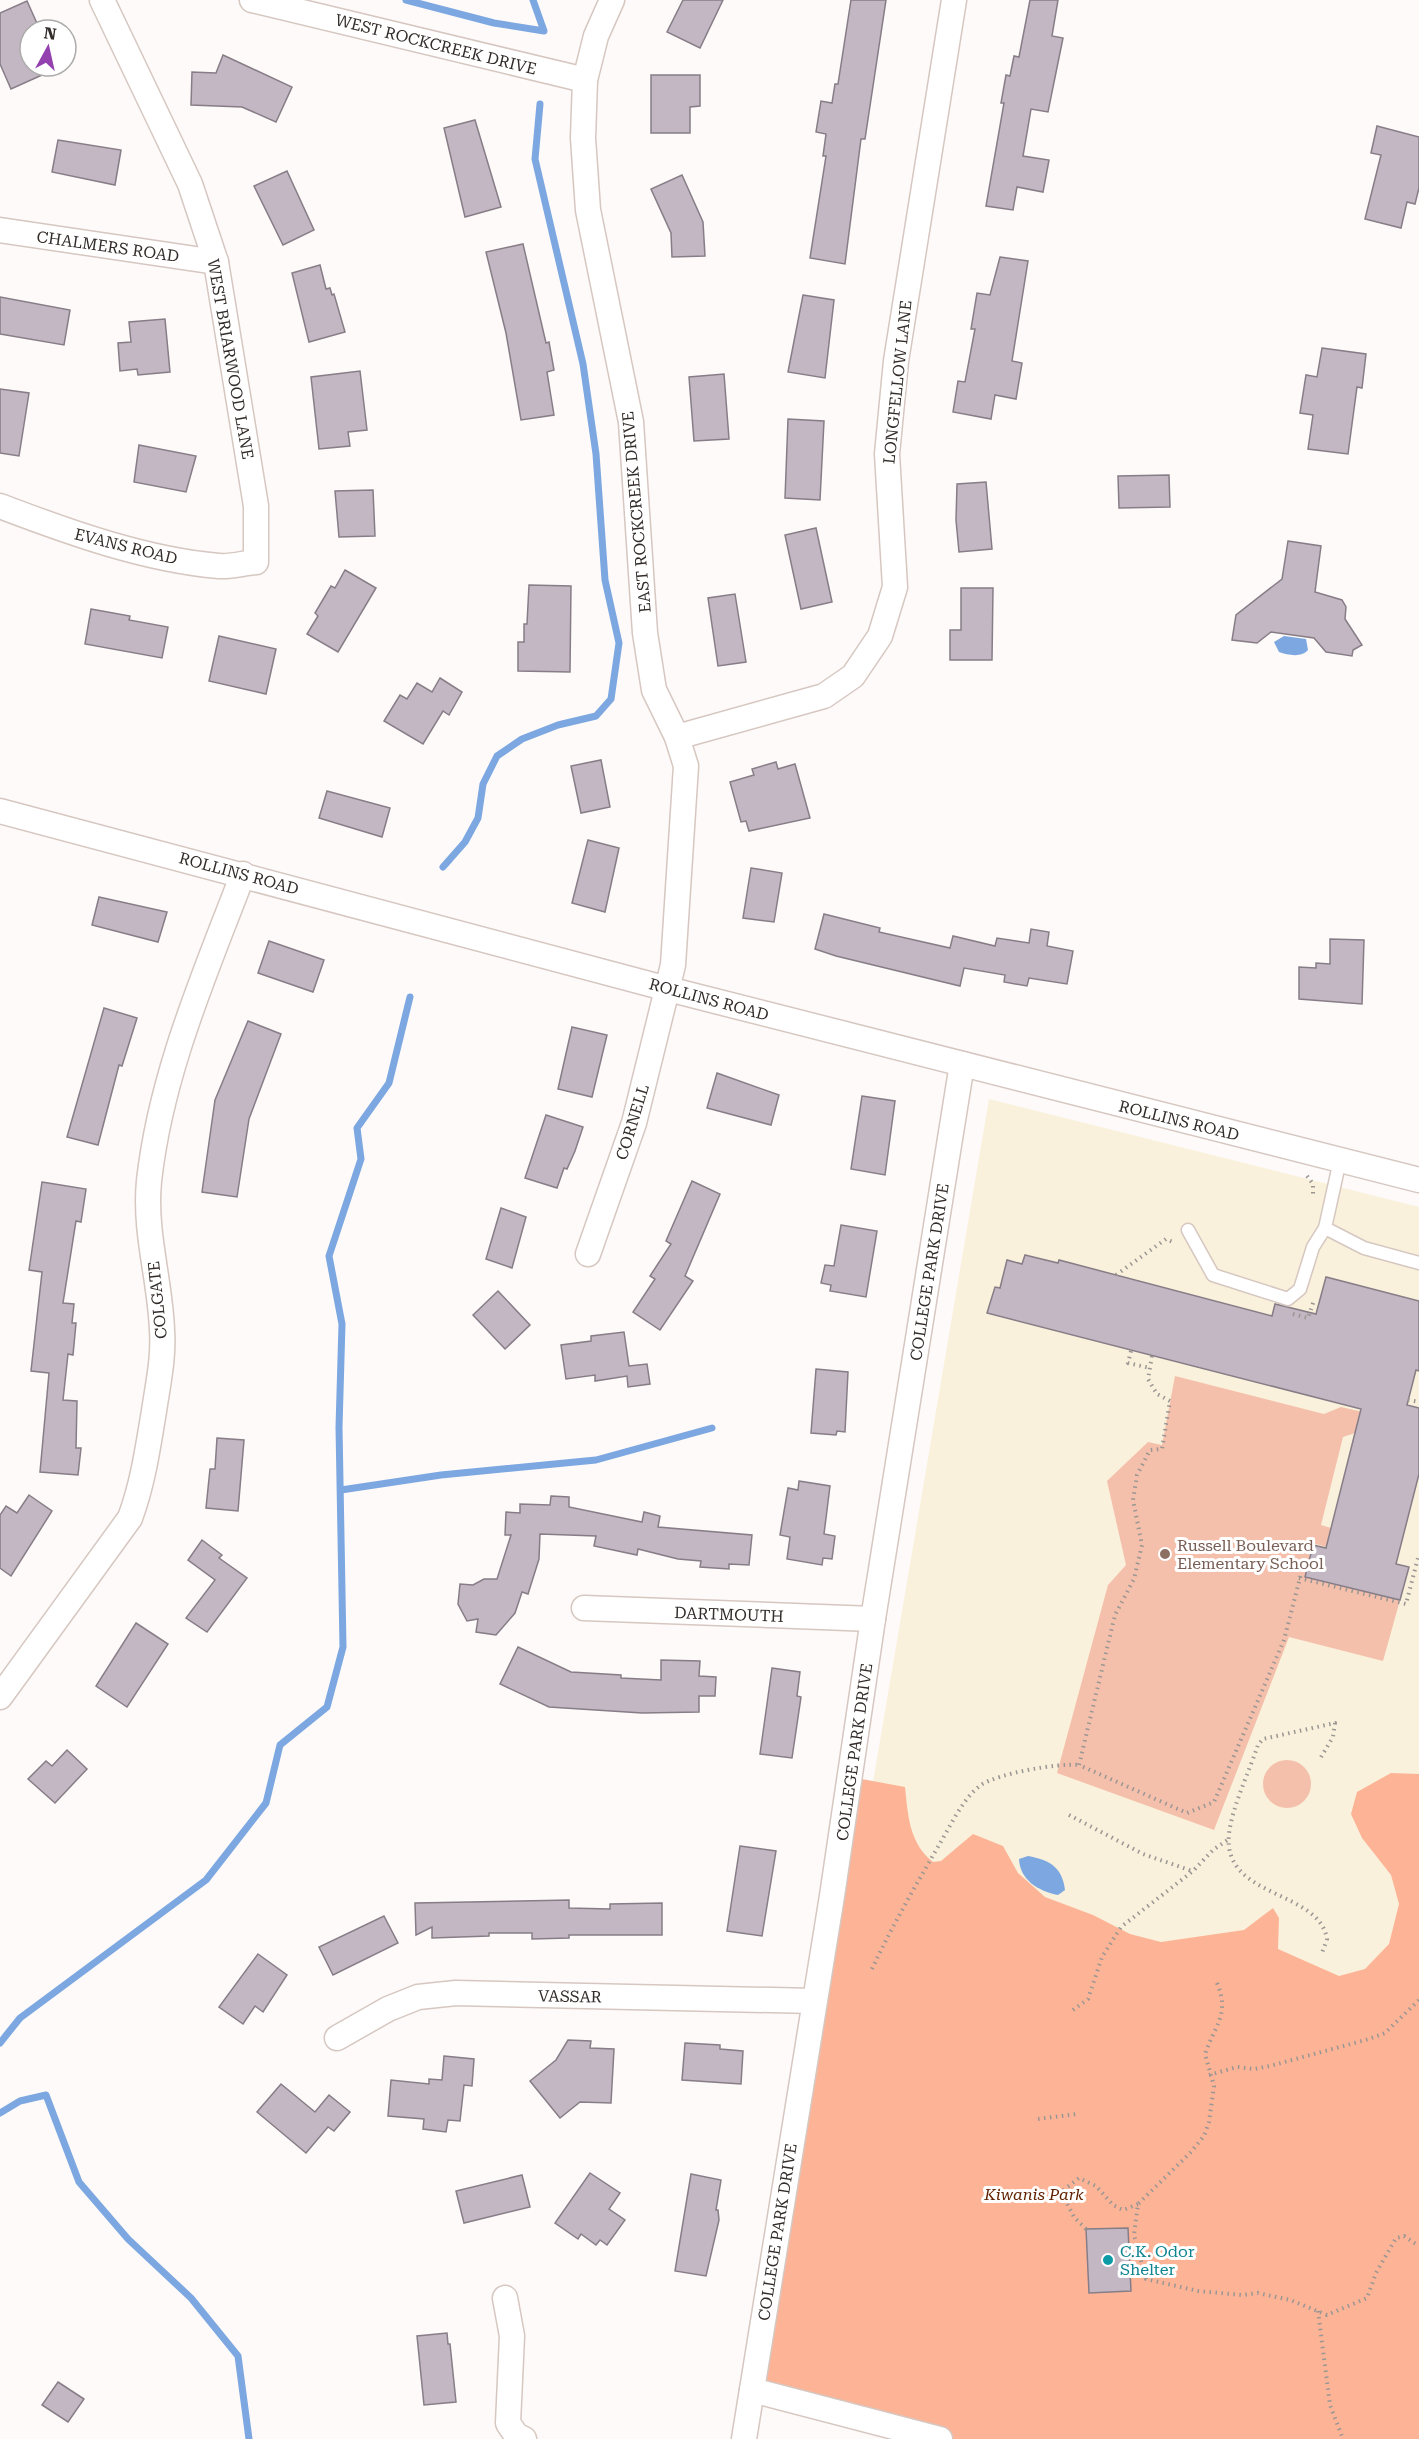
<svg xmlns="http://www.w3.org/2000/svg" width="1419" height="2439" viewBox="0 0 1419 2439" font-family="'Roboto Serif',serif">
<rect width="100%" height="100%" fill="#fdfaf9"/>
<polygon fill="#f9f1db" points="989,1099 1419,1207 1419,2029 853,1900"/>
<g fill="#f5c0ab">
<polygon points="1175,1376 1324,1414 1341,1407 1376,1415 1358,1432 1343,1437 1321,1525 1331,1528 1327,1547 1312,1543 1305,1577 1400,1600 1383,1661 1289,1637 1214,1830 1057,1773 1108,1585 1126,1565 1107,1481 1148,1442 1162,1445"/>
<circle cx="1287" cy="1784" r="24"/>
</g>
<path fill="#fdb496" d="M1391 1773 1419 1774V2439H940L752 2390 851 1777 905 1787C908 1815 909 1843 933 1862L941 1861 973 1834 1003 1846 1018 1873 1045 1897 1093 1915 1130 1934 1161 1942 1244 1930 1273 1908 1279 1918 1278 1949 1339 1976 1365 1969 1389 1944 1399 1904 1391 1875 1362 1838 1351 1814 1357 1792Z"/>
<g fill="#7ca7e0">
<path d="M1284 636 1306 639 1308 650C1301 658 1288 655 1279 652L1274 642Z"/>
<path d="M1028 1856C1050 1860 1062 1867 1065 1890L1058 1895C1038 1891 1020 1880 1019 1859Z"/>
</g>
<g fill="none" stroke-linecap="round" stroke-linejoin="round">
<g stroke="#7ca7e0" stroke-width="7">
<polyline points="406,0 494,23 544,31 533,0"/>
<polyline points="443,867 465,842 478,818 483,784 497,756 522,739 558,725 596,716 611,699 619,643 605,580 596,454 583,364 535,159 540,104"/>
<polyline points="341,1490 441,1475 596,1460 712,1428"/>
<polyline points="0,2043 20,2018 206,1880 266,1803 280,1745 327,1707 343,1647 339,1427 342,1324 329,1256 361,1159 357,1128 389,1083 410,997"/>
<polyline points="0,2113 20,2101 46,2095 79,2182 128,2239 191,2298 238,2356 249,2439"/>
</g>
</g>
<g fill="#c2b7c2" stroke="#877d87" stroke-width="1.5">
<polygon points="683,0 723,0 700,48 667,32"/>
<polygon points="851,0 886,0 865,139 861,139 845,264 810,258 826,156 823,156 826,134 816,132 821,101 832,103 835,84 838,84"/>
<polygon points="1030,0 1058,0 1052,36 1063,38 1048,112 1031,109 1023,156 1049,160 1043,192 1017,187 1013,210 986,206 1004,103 1001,103 1006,75 1010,76 1014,56 1019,57"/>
<polygon points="27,1 40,30 30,30 30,66 62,66 11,89 0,64 0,13"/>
<polygon points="223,55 292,87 276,122 242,107 191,105 192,72 216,73"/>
<polygon points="651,75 700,75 700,106 690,107 690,133 651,133"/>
<polygon points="475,120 501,207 465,217 444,128"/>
<polygon points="1377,126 1419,137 1419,188 1415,204 1407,202 1401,228 1365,219 1381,155 1371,153"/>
<polygon points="58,140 121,150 115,185 52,172"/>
<polygon points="287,171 314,230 283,245 254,186"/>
<polygon points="682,175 703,222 705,256 672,257 671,233 651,189"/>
<polygon points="523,244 546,343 549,342 554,370 547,372 554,415 521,420 506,333 486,252"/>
<polygon points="1000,257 1028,261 1012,361 1022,363 1016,399 995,395 991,419 953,412 958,381 965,382 975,329 971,329 977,293 990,295"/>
<polygon points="320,265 326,289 330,288 332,295 334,294 345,332 309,342 292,273"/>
<polygon points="803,295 834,300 825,378 788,372"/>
<polygon points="0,297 70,310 64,345 0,334"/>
<polygon points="165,319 170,372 138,375 137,369 120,371 118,343 131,342 129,322"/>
<polygon points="1322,348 1366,354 1362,388 1357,387 1348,454 1308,449 1313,415 1300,413 1306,375 1317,377"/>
<polygon points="360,371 367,430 348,432 350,446 319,449 311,377"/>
<polygon points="724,374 729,439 694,441 689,377"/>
<polygon points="0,389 29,393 19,456 0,453"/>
<polygon points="788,419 824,421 820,500 785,498"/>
<polygon points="139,445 196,456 186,492 134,482"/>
<polygon points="1169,475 1170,507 1119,508 1118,476"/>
<polygon points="986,482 992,549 959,552 956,520 957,484"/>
<polygon points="373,490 375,536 339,537 335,491"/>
<polygon points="816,528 832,602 801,609 785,535"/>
<polygon points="1288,541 1321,546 1315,592 1342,600 1346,607 1345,619 1362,645 1353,650 1352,656 1326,652 1314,638 1271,632 1257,643 1232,640 1236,615 1282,579"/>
<polygon points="345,570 376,588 338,652 307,634 318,616 315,613 331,586 335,588"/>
<polygon points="529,585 571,586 570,672 518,671 518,642 524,642 524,624 527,624"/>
<polygon points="961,588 993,588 992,660 950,660 950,630 961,630"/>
<polygon points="735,594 746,662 718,666 708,598"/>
<polygon points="91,609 130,616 129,620 168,627 162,658 85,644"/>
<polygon points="219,636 276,649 266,694 209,681"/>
<polygon points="440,678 462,692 449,715 443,711 423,744 384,721 400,695 407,699 417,683 432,692"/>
<polygon points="601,760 610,807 581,813 571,766"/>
<polygon points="776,762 778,769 795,764 810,818 749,831 746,821 741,822 730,782 754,775 752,769"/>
<polygon points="327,791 390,808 382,837 319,818"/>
<polygon points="588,840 619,848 605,912 572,903"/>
<polygon points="751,868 782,873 774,922 743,918"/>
<polygon points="99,897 167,912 158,942 92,925"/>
<polygon points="824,914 880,928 879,932 950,948 953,936 995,946 997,938 1029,943 1031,929 1049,932 1047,946 1073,951 1067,984 1029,978 1027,986 1004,982 1005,975 964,968 960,986 836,956 815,949"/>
<polygon points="1330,939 1364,940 1362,1004 1299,999 1299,967 1316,968 1316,963 1330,964"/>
<polygon points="269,941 324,960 313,992 258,973"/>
<polygon points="104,1008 137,1018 122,1066 119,1065 98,1145 67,1137"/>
<polygon points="248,1021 281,1034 249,1119 237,1197 202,1192 215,1100"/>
<polygon points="572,1027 607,1035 592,1097 558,1089"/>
<polygon points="717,1073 779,1095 771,1125 707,1108"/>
<polygon points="862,1096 895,1101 885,1175 851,1169"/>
<polygon points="546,1115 583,1127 575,1151 567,1169 564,1168 557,1188 525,1178"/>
<polygon points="692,1181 720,1194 685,1276 693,1281 660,1330 633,1312 655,1279 650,1276 671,1244 666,1241"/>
<polygon points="42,1182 86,1189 81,1222 76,1221 63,1303 74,1304 72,1323 76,1323 73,1355 68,1354 63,1400 77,1401 76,1448 81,1448 78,1475 40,1472 49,1373 31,1371 42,1272 29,1270"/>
<polygon points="501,1208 526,1217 512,1268 486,1259"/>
<polygon points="841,1225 877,1231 866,1297 830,1291 831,1285 821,1283 825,1265 834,1266"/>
<polygon points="1025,1255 1058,1263 1059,1260 1272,1316 1275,1304 1316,1314 1326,1277 1419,1301 1419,1371 1416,1370 1407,1405 1419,1408 1419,1474 1396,1564 1409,1567 1400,1600 1305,1577 1313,1545 1326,1548 1361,1409 987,1313 995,1287 1000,1288 1007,1260 1022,1264"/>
<polygon points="498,1291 530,1325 505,1349 473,1315"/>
<polygon points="624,1332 629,1366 647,1364 650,1384 628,1387 627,1376 595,1381 595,1375 566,1379 561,1345 591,1341 591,1336"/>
<polygon points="816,1369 848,1372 845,1432 837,1431 836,1435 811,1433"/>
<polygon points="217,1438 244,1440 238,1511 206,1508 210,1469 215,1469"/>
<polygon points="799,1481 830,1486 824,1534 835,1536 832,1559 823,1558 822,1565 787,1559 790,1537 780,1535 788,1488 798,1490"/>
<polygon points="29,1495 52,1511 11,1576 0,1568 0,1515 6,1506 17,1513"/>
<polygon points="551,1496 569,1497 569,1507 642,1522 644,1512 660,1516 658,1527 752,1535 749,1565 729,1564 729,1569 700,1567 701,1561 678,1559 638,1549 637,1555 594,1546 596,1536 540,1534 539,1559 528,1594 522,1592 515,1613 496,1635 476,1632 478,1619 467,1621 458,1604 460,1584 473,1585 484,1579 497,1579 511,1535 505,1535 506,1512 520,1513 520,1504 550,1505"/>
<polygon points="202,1540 222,1555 219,1558 247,1578 207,1632 186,1618 215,1580 188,1560"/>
<polygon points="136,1623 168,1644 127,1707 96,1686"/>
<polygon points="518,1647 571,1672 621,1675 621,1678 661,1680 661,1660 700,1661 699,1676 716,1677 715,1696 699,1696 699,1712 642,1713 549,1707 500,1684"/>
<polygon points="772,1668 800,1672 797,1696 801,1697 792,1758 760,1754"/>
<polygon points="67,1750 87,1769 55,1803 28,1779 46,1761 52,1766"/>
<polygon points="740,1846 776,1851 762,1936 727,1931"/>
<polygon points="569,1900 569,1908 610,1909 610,1904 662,1903 662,1935 569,1935 569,1938 532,1939 532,1933 489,1933 489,1936 432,1938 432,1927 416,1935 415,1903"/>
<polygon points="384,1916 398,1943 333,1975 319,1947"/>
<polygon points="258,1954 287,1975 263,2012 255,2006 243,2024 219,2007"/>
<polygon points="568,2040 591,2041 590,2048 614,2049 611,2103 580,2102 560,2118 530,2081 556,2060"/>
<polygon points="685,2043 720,2045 720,2049 743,2051 741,2084 682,2080"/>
<polygon points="444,2056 474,2059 472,2086 464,2085 460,2121 448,2120 446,2132 423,2129 424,2119 388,2116 391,2080 429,2084 429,2079 442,2080"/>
<polygon points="281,2084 315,2112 329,2095 350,2112 334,2131 328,2127 306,2153 257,2112"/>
<polygon points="590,2173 620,2193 609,2209 625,2220 607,2245 600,2240 596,2245 581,2234 578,2239 555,2223"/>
<polygon points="691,2174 721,2180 716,2210 718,2210 719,2220 706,2276 675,2271"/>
<polygon points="522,2175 530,2207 464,2223 456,2191"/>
<polygon points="1128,2228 1131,2291 1089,2293 1086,2229"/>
<polygon points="447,2333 448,2344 450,2344 456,2402 424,2405 417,2336"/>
<polygon points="58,2382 84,2399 68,2422 42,2405"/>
</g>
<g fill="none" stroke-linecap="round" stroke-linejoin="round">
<defs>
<g id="lane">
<polyline points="1325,1228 1364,1248 1419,1263"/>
<polyline points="1188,1230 1213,1275 1288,1299 1300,1289 1313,1247 1325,1228 1340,1160"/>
</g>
<g id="street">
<polyline points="252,0 585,80"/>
<polyline points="0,230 216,262"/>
<path d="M0 506C68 532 146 560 219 566 231 567 244 563 256 562V506L216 262 190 184 102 0"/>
<polyline points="677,737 824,696 853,676 880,636 895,587 887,454 896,361 954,0"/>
<polyline points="0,811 668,989 1419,1180"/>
<polyline points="588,1254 634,1123 673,965 686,766 677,737 654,690 645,633 631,422 588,210 583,138 585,80 596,36 612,0"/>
<polyline points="584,1608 873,1619"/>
<path d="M0 1697 130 1518C143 1483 148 1447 154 1411 158 1384 164 1357 162 1330 160 1279 144 1232 149 1181 161 1073 205 974 243 874"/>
<polyline points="337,2038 388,2009 418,1997 456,1993 814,2001"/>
<polyline points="505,2298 512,2336 508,2423 516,2435 524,2439"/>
<polyline points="752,2390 940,2439"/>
<polyline points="744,2439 832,1896 873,1619 962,1064"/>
</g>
</defs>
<use href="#lane" stroke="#d6c7c1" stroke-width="15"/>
<use href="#street" stroke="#d6c7c1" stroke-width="27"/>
<g stroke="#9a9694" stroke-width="4" stroke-dasharray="1.5 4.5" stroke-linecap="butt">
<polyline points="1307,1176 1313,1184 1313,1194"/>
<polyline points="1116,1275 1166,1239 1173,1242"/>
<polyline points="1293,1314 1308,1318 1314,1300"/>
<polyline points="1131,1351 1128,1363 1150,1368"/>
<polyline points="1152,1356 1148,1379 1157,1394 1170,1401 1162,1449 1150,1450 1137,1475 1133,1500 1142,1545 1134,1579 1115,1615 1079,1765 1187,1813 1214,1802 1284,1640 1301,1574"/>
<polyline points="1408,1400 1419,1402"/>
<polyline points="1299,1578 1406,1604 1419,1554"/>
<path d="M1321 1757 1333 1737 1335 1723 1263 1739 1258 1745C1249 1772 1232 1807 1229 1834 1222 1899 1319 1889 1327 1939L1322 1953"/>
<polyline points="1069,1815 1143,1854 1192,1871"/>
<path d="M872 1969C892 1926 916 1885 939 1845 951 1825 963 1798 981 1785 999 1773 1058 1763 1079 1765"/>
<path d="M1217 1983C1230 2014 1215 2025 1205 2054L1214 2086 1209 2122 1204 2136 1190 2153 1138 2204 1134 2235 1146 2279 1198 2291 1242 2295 1258 2293 1290 2300 1327 2315 1367 2298 1376 2273 1396 2238 1404 2236 1419 2246"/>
<polyline points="1073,2010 1088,1999 1102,1957 1121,1927 1193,1871 1213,1850 1229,1839"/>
<polyline points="1209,2075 1237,2067 1254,2069 1270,2066 1369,2039 1385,2033 1419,2000"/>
<polyline points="1038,2119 1077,2114"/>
<polyline points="1086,2229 1074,2217 1061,2192 1079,2178 1096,2186 1113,2205 1123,2210 1138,2204"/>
<polyline points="1318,2311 1330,2405 1343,2439"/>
</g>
<use href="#lane" stroke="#fff" stroke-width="12"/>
<use href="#street" stroke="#fff" stroke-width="24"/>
</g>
<circle fill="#8d6e63" stroke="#fff" stroke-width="2" cx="1165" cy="1554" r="6"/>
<circle fill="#0f9aa8" stroke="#fff" stroke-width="2" cx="1108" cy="2260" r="6"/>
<g text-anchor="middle" stroke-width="6" stroke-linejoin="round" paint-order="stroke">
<g font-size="16" fill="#322c2a" stroke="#fff">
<text transform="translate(436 44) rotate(14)" y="6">WEST ROCKCREEK DRIVE</text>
<text transform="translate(108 246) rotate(8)" y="6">CHALMERS ROAD</text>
<text transform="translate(231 359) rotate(80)" y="6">WEST BRIARWOOD LANE</text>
<text transform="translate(897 382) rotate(-84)" y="6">LONGFELLOW LANE</text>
<text transform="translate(636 512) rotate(-95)" y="6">EAST ROCKCREEK DRIVE</text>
<text transform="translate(126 546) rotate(14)" y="6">EVANS ROAD</text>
<text transform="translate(239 873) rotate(15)" y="6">ROLLINS ROAD</text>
<text transform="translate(709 999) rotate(15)" y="6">ROLLINS ROAD</text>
<text transform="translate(1179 1120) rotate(14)" y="6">ROLLINS ROAD</text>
<text transform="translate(632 1122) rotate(-73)" y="6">CORNELL</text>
<text transform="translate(929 1272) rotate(-81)" y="6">COLLEGE PARK DRIVE</text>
<text transform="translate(157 1300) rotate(-96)" y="6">COLGATE</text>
<text transform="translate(729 1614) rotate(2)" y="6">DARTMOUTH</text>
<text transform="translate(854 1752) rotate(-82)" y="6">COLLEGE PARK DRIVE</text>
<text transform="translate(570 1996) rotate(1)" y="6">VASSAR</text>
<text transform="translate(777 2232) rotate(-81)" y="6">COLLEGE PARK DRIVE</text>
</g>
<g font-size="16" fill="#785e54" stroke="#fff" text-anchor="start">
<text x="1177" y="1551">Russell Boulevard<tspan x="1177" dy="18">Elementary School</tspan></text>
</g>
<g font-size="16" font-style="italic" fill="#612201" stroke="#fff">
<text x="1034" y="2200">Kiwanis Park</text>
</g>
<g font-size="16" fill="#0d838f" stroke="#fff" text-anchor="start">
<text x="1120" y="2257">C.K. Odor<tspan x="1120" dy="18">Shelter</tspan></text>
</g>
</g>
<g transform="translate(48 48) rotate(8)"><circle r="28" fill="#ffffff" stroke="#adabaa" stroke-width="1.5"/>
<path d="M0-4.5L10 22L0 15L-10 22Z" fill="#9441b0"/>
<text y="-9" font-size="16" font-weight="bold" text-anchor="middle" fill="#322c2a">N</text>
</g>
</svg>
